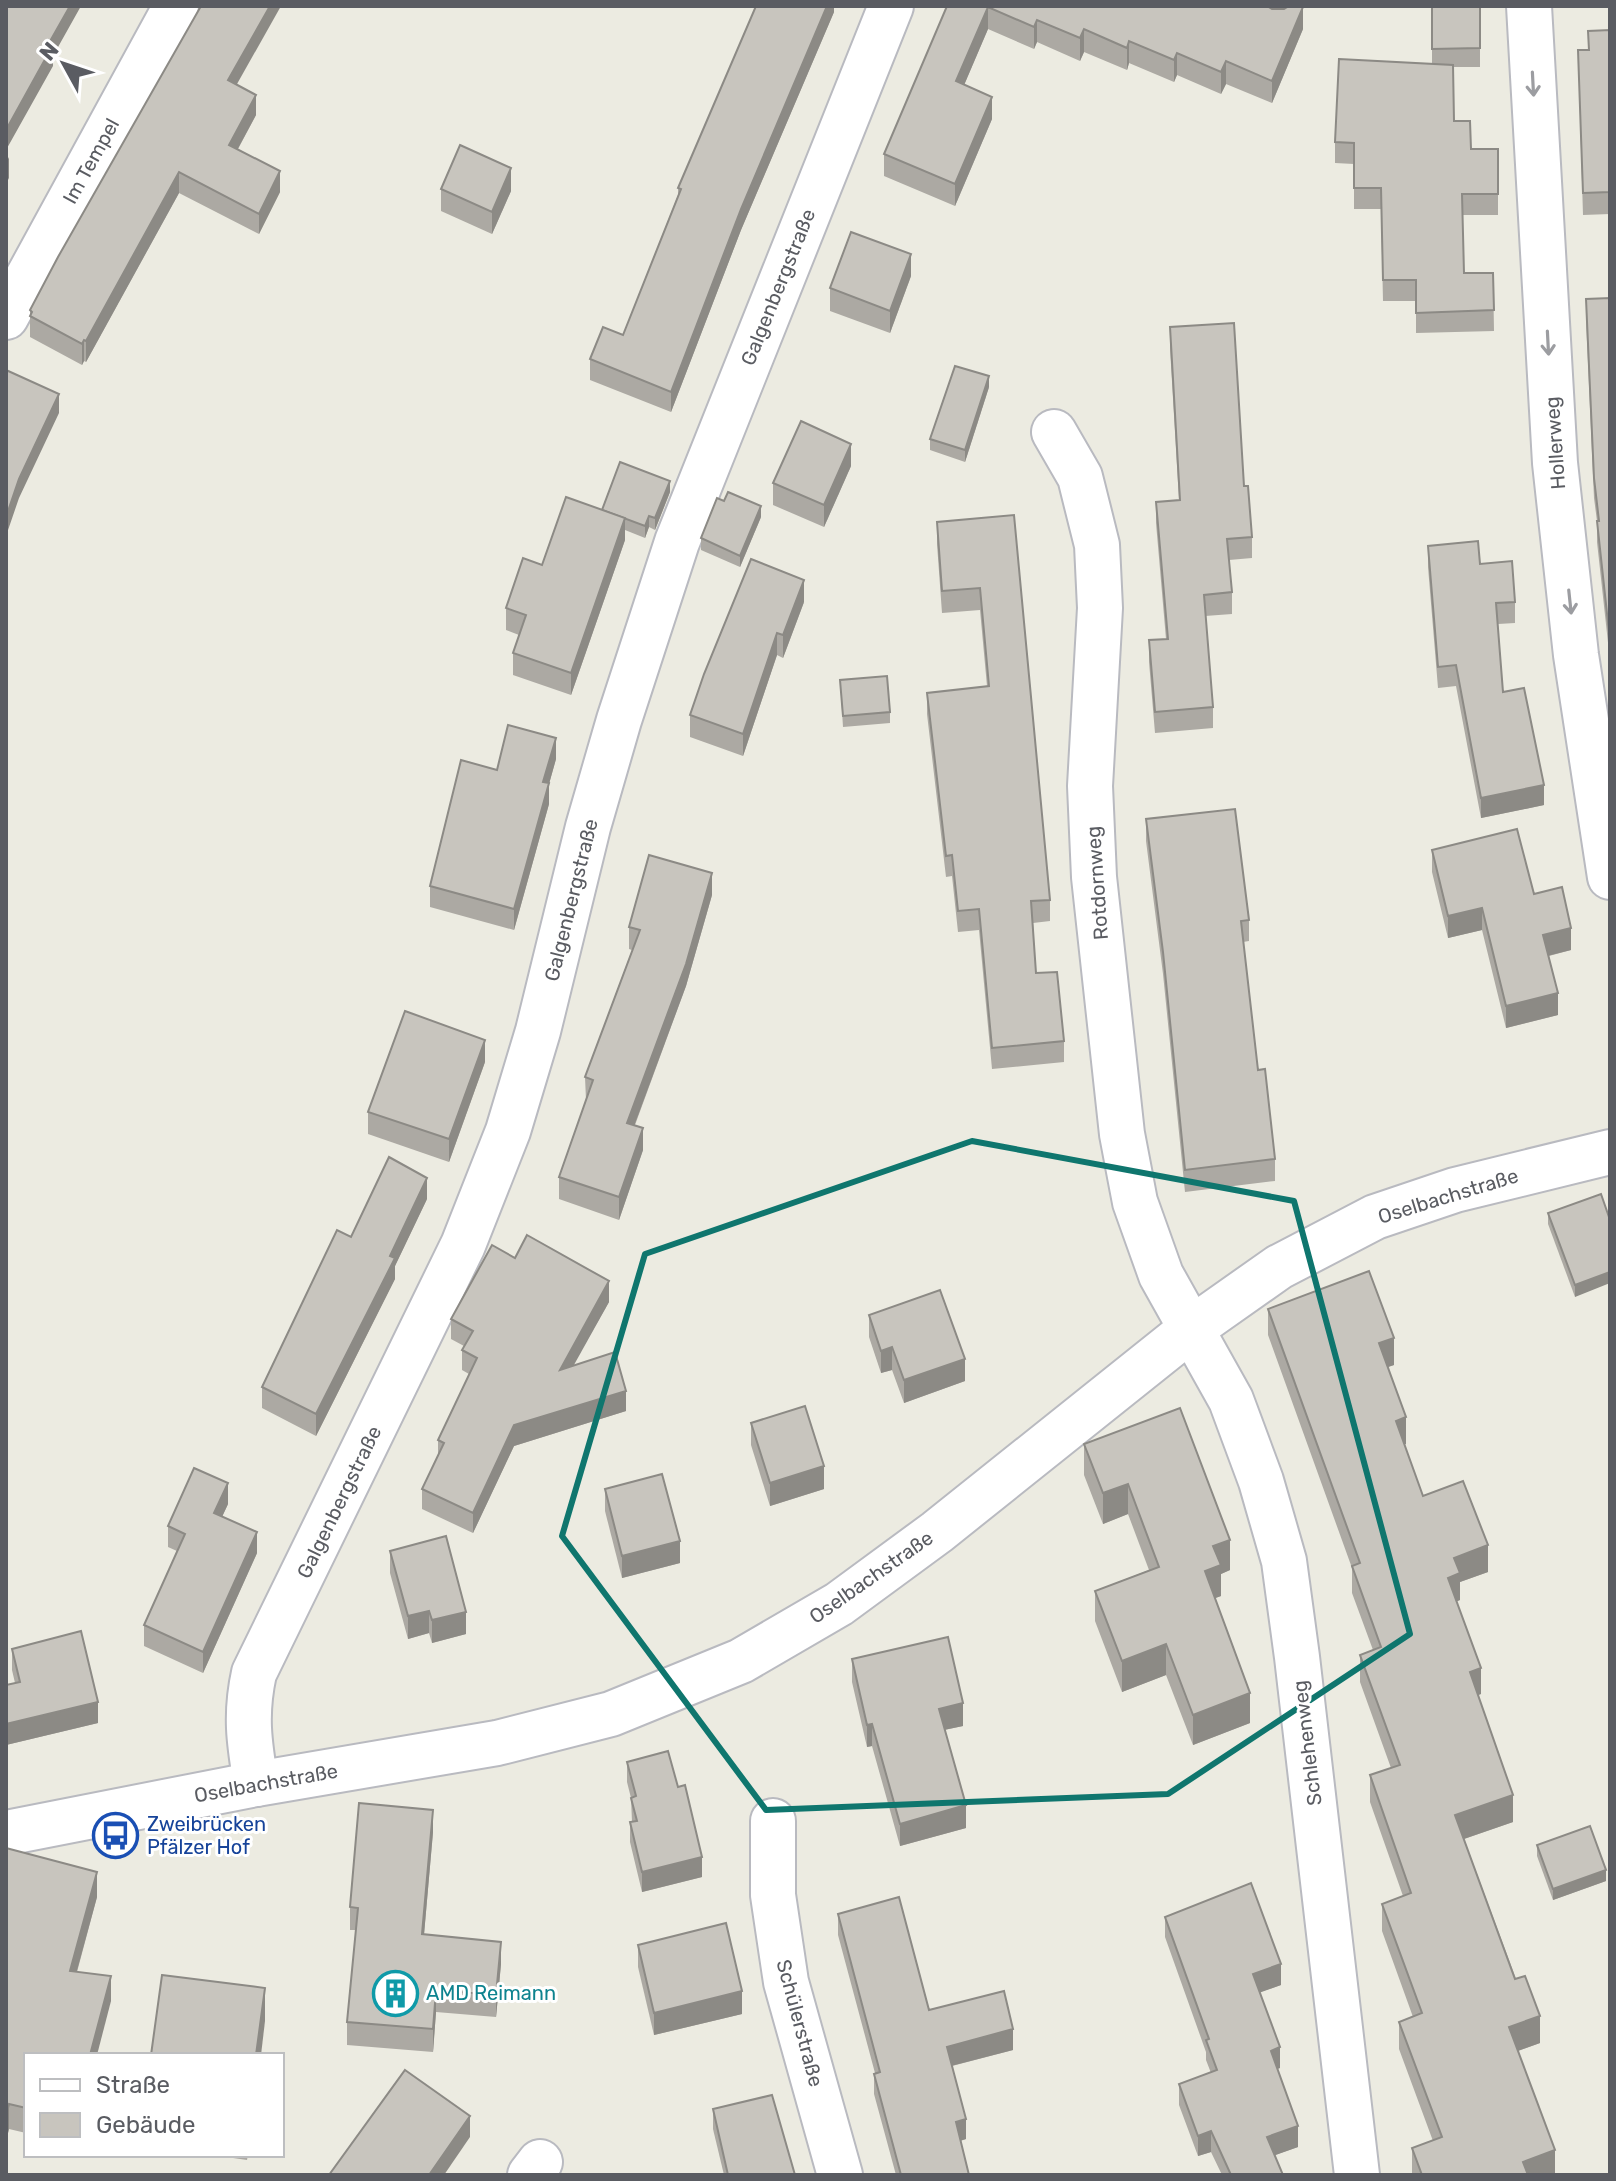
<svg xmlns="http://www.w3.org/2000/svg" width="1616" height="2181" viewBox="0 0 1616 2181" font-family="Rubik,sans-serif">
<rect width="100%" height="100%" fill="#ecebe1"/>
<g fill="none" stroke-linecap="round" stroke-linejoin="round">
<defs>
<g id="minor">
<polyline points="1277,6 1278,7"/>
<polyline points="1529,6 1555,463 1576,655 1610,877"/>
<polyline points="6,317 176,6"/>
<polyline points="1054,432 1080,477 1097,545 1100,608 1090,786 1094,877 1122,1134 1135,1202 1161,1275 1231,1400 1261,1481 1284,1561 1297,1657 1357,2175"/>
<path d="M256 1784C249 1742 245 1714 254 1673L463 1245 508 1131 538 1031 588 827 619 720 677 542 891 6"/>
<polyline points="773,1821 773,1895 786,1982 840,2175"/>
<polyline points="6,1833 256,1784 497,1743 611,1714 741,1661 839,1604 937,1532 1191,1329 1279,1267 1375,1217 1455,1190 1610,1152"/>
<polyline points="530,2175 540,2162"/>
</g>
</defs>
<use href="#minor" stroke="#b9bac0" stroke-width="48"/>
<use href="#minor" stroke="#fff" stroke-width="44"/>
</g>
<g fill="#aca9a3">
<polygon points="834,6 834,12 741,230 671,412 590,380 590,359 623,335 678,195 678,188"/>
<polygon points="947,6 1267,6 1303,29 1272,103 1226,84 1221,94 1177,75 1174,82 1129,63 1127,70 1084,52 1080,61 1037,42 1034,49 988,29 964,85 992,119 955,206 884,176 884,154"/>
<polygon points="1432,6 1480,6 1480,67 1453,67 1454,121 1471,149 1498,149 1498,215 1462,215 1464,273 1493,273 1494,331 1416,333 1416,301 1383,301 1381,209 1354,209 1354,164 1335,163 1335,142 1432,64"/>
<polygon points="1610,30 1610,214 1583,215 1578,50 1588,50 1588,31"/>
<polygon points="237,85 256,115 238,149 280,192 259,234 179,193 86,362 84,361 82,365 30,337 30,310"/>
<polygon points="441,189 511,191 492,234 441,211"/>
<polygon points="911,276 890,333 830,311 830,288"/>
<polygon points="1610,298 1610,661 1597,542 1597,521 1594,498 1586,319 1586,299"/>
<polygon points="1170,327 1244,486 1252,537 1252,558 1229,560 1232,592 1232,614 1205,616 1213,707 1213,728 1155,733 1149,662 1149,640 1166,639 1156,523 1156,502 1179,500 1170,348"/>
<polygon points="989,387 965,462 930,450 930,439"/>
<polygon points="851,466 824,527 773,505 773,483"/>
<polygon points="670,492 655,530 649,527 645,538 625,530 625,540 571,695 513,675 513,653 519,635 506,630 506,608 542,565 602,510"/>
<polygon points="1014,515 1050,900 1050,921 1033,923 1036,973 1064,1041 1064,1062 992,1069 979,930 958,932 952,876 946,877 927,714 927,693 987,686 980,610 942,613 937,544 937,522"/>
<polygon points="761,517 740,567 701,550 701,538"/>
<polygon points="1428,546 1480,564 1515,602 1515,623 1498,624 1503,692 1544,805 1481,818 1456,686 1438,688 1428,567"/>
<polygon points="804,602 783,658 777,655 743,756 690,737 690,715"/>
<polygon points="840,680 890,712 890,723 843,727"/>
<polygon points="556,759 549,784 549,804 514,930 430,907 430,886 497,770"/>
<polygon points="1146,819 1249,920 1249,941 1243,942 1258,1070 1275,1159 1275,1181 1185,1192 1163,974 1146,841"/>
<polygon points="1432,850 1534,894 1571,950 1549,956 1558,1015 1506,1028 1482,930 1448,938 1432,872"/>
<polygon points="712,895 686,986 635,1125 643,1150 619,1220 559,1199 559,1177 586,1100 585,1077 632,950 629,949 629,927"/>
<polygon points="485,1062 449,1162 368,1134 368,1112"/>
<polygon points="427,1199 395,1266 395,1279 316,1436 262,1408 262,1387 351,1237"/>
<polygon points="1548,1213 1610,1220 1575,1297 1548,1224"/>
<polygon points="515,1258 609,1302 573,1365 626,1411 514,1446 473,1533 422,1509 422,1489 438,1455 438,1440 469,1374 462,1370 462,1350 464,1346 451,1339 451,1319"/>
<polygon points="1268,1309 1394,1365 1388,1367 1406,1444 1404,1444 1423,1496 1488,1572 1460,1582 1460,1600 1457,1601 1481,1694 1478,1695 1513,1822 1464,1839 1540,2043 1518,2051 1555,2175 1412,2175 1412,2148 1433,2141 1399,2049 1399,2022 1413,2017 1382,1931 1382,1904 1403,1896 1370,1802 1370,1775 1391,1768 1360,1682 1360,1655 1373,1650 1352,1593 1352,1568 1268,1335"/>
<polygon points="869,1315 965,1381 904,1403 892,1370 881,1373 869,1337"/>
<polygon points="751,1423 824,1489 770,1506 751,1445"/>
<polygon points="1084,1444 1230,1570 1221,1574 1221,1596 1215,1598 1250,1723 1193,1745 1166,1675 1122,1692 1095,1621 1095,1591 1149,1570 1128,1514 1103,1524 1084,1475"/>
<polygon points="605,1489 680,1563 622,1578 605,1511"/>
<polygon points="228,1504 222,1517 257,1553 203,1673 144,1646 144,1625 177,1551 168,1547 168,1526"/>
<polygon points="390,1551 466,1634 432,1643 429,1633 408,1639 390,1573"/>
<polygon points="12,1649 98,1723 6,1745 6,1685 15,1683 12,1670"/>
<polygon points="852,1659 963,1726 944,1730 966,1828 900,1846 872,1746 867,1747 852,1682"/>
<polygon points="627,1762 702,1877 642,1892 630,1842 630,1822 632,1822 631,1798 627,1782"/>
<polygon points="433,1832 424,1935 501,1964 496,2017 436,2012 433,2052 347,2045 347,2022 356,1930 350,1930 350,1907"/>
<polygon points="1537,1845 1606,1881 1553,1900 1537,1856"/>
<polygon points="6,1848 97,1897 77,1972 111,2001 26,2055 26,2133 9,2129 6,2141"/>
<polygon points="838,1914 929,2010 1013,2050 952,2066 966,2139 960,2141 969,2175 896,2175 874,2094 874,2074 875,2073 838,1935"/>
<polygon points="1165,1917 1281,1985 1260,1992 1280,2068 1277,2069 1298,2147 1275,2155 1283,2175 1222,2175 1211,2152 1198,2156 1179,2105 1179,2084 1211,2073 1206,2060 1206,2052 1165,1937"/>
<polygon points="638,1945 742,2014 654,2035 638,1967"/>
<polygon points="713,2109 795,2175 724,2175 713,2129"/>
<polygon points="212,2155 248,2155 247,2160"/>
</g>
<g fill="#8c8a85">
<polygon points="70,6 81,6 53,56 53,66 6,150 6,130 49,43"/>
<polygon points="270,6 281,6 228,100 228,80"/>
<polygon points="827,6 834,6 834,12 741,230 671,412 671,392 741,209"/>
<polygon points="988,7 988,29 956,104 956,81"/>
<polygon points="1303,7 1303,29 1272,103 1272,81"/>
<polygon points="1037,20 1037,42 1034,49 1034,27"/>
<polygon points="1084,29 1084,52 1080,61 1080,38"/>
<polygon points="1129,41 1129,63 1127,70 1127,48"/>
<polygon points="1177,53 1177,75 1174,82 1174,60"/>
<polygon points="1226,61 1226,84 1221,94 1221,72"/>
<polygon points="256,95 256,115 229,165 229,145"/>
<polygon points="992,97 992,119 955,206 955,184"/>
<polygon points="9,157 9,178 6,184 6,163"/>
<polygon points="511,168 511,191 492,234 492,212"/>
<polygon points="280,171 280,192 259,234 259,214"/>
<polygon points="179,172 179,193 86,362 86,341"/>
<polygon points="911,254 911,276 890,333 890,311"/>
<polygon points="84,340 84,361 82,365 82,344"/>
<polygon points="989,376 989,387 965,462 965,450"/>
<polygon points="59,394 59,413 19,498 6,536 6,517 19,479"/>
<polygon points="851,444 851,466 824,527 824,505"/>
<polygon points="670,481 670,492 655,530 655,518"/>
<polygon points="761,506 761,517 740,567 740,556"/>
<polygon points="649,516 649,527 645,538 645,526"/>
<polygon points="625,518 625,540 571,695 571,673"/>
<polygon points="804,580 804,602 783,658 783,635"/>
<polygon points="777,633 777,655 743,756 743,734"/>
<polygon points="556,738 556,759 549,784 549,804 514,930 514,909 543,782"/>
<polygon points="1544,785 1544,805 1481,818 1481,798"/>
<polygon points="712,873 712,895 686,986 627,1145 627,1123"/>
<polygon points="1482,908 1482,930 1448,938 1448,916"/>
<polygon points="1571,928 1571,950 1543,957 1543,935"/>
<polygon points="1558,993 1558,1015 1506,1028 1506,1006"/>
<polygon points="485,1040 485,1062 449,1162 449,1139"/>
<polygon points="643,1128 643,1150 619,1220 619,1197"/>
<polygon points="427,1178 427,1199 395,1266 395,1279 316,1436 316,1414"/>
<polygon points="1610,1272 1610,1283 1575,1297 1575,1285"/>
<polygon points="609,1281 609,1302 560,1390 560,1370"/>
<polygon points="1394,1338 1394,1365 1379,1370 1379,1343"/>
<polygon points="892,1347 892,1370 881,1373 881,1351"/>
<polygon points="965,1359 965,1381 904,1403 904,1380"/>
<polygon points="626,1391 626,1411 514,1446 473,1533 473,1513 514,1425"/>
<polygon points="1406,1417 1406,1444 1396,1447 1396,1421"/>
<polygon points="824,1466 824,1489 770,1506 770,1483"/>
<polygon points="228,1483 228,1504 214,1534 214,1513"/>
<polygon points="1128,1484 1128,1514 1103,1524 1103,1493"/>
<polygon points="257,1532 257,1553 203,1673 203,1652"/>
<polygon points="1230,1540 1230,1570 1221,1574 1221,1596 1205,1602 1205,1571 1213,1546"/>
<polygon points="680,1541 680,1563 622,1578 622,1556"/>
<polygon points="1488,1545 1488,1572 1460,1582 1460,1600 1448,1605 1448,1578 1454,1558"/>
<polygon points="429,1611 429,1633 408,1639 408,1616"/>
<polygon points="466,1612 466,1634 432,1643 432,1620"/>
<polygon points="1166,1644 1166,1675 1122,1692 1122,1661"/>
<polygon points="1481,1668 1481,1694 1470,1698 1470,1672"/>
<polygon points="1250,1693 1250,1723 1193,1745 1193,1715"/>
<polygon points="98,1702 98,1723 6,1745 6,1724"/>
<polygon points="963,1703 963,1726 939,1731 939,1709"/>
<polygon points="872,1724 872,1746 867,1747 867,1725"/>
<polygon points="1513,1795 1513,1822 1455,1842 1455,1815"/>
<polygon points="966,1805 966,1828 900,1846 900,1824"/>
<polygon points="433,1810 433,1832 422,1957 422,1934"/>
<polygon points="702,1857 702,1877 642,1892 642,1872"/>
<polygon points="1606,1870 1606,1881 1553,1900 1553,1889"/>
<polygon points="97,1872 97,1897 70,1996 70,1971"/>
<polygon points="501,1942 501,1964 496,2017 496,1995"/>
<polygon points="1281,1964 1281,1985 1253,1995 1253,1974"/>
<polygon points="111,1976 111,2001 97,2055 90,2055"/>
<polygon points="265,1988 265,2021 261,2055 256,2055"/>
<polygon points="436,1990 436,2012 433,2052 433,2029"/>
<polygon points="742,1991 742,2014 654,2035 654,2013"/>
<polygon points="1540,2016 1540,2043 1509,2054 1509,2027"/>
<polygon points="1013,2029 1013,2050 947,2067 947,2047"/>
<polygon points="1280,2047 1280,2068 1271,2071 1271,2051"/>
<polygon points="9,2104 9,2129 6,2141 6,2116"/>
<polygon points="470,2116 470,2137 444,2175 429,2175"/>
<polygon points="966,2119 966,2139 956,2142 956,2122"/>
<polygon points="1298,2126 1298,2147 1267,2158 1267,2137"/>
<polygon points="1211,2131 1211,2152 1198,2156 1198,2136"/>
<polygon points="1555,2150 1555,2175 1523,2175 1523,2162"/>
</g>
<g fill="#c8c5be" stroke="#8c8a85" stroke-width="2">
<polygon points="6,6 70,6 49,43 53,45 6,130"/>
<polygon points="201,6 270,6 228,80 256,95 229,145 280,171 259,214 179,172 86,341 84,340 82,344 30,316 32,312 30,310 58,257"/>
<polygon points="756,6 827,6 741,209 671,392 590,359 603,327 623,335 681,189 678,188"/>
<polygon points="947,6 1267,6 1272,9 1284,9 1289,6 1303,7 1272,81 1226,61 1221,72 1177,53 1174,60 1129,41 1127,48 1084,29 1080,38 1037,20 1034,27 988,7 956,81 992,97 955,184 884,154"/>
<polygon points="1432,6 1480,6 1480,48 1432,49"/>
<polygon points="1610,30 1610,192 1583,193 1578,50 1589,50 1588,31"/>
<polygon points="1339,59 1453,65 1454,121 1470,121 1471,149 1498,149 1498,194 1462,194 1464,273 1493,273 1494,310 1416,313 1416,280 1383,280 1381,188 1354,188 1354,143 1335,142"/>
<polygon points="460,145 511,168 492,212 441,189"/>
<polygon points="851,232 911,254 890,311 830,288"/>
<polygon points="1610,298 1610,641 1597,521 1599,521 1594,478 1586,299"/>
<polygon points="1234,323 1244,486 1248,486 1252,537 1227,539 1232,592 1204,595 1213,707 1155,712 1149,640 1168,639 1156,502 1180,500 1170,327"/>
<polygon points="955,366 989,376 965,450 930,439"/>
<polygon points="6,370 59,394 19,479 6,517"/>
<polygon points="801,421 851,444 824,505 773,483"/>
<polygon points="620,462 670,481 655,518 649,516 645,526 602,510"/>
<polygon points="728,492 761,506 740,556 701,538 717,498 724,501"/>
<polygon points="566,497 625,518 571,673 513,653 526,615 506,608 523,558 542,565"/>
<polygon points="1014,515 1050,900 1031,901 1036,973 1057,972 1064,1041 992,1048 979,909 958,911 952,855 946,856 927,693 989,686 980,588 942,591 937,522"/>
<polygon points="1478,541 1480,564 1512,561 1515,602 1496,603 1503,692 1524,688 1544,785 1481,798 1456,665 1438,667 1428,546"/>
<polygon points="751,559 804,580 783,635 777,633 743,734 690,715 704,674"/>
<polygon points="887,676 890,712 843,716 840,680"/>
<polygon points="508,725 556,738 543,782 549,783 514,909 430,886 461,760 497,770"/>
<polygon points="1235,809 1249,920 1241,921 1258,1070 1265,1069 1275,1159 1185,1170 1163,952 1146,819"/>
<polygon points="1517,829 1534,894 1562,887 1571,928 1543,935 1558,993 1506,1006 1482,908 1448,916 1432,850"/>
<polygon points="649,855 712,873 686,964 627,1123 643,1128 619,1197 559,1177 593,1080 585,1077 640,930 629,927"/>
<polygon points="405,1011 485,1040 449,1139 368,1112"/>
<polygon points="389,1157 427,1178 390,1256 395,1258 316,1414 262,1387 337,1230 351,1237"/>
<polygon points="1601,1194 1610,1220 1610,1272 1575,1285 1548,1213"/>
<polygon points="527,1235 609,1281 560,1370 615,1352 626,1391 514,1425 473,1513 422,1489 444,1443 438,1440 477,1358 462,1350 473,1331 451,1319 492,1245 515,1258"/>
<polygon points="1369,1271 1394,1338 1379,1343 1406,1417 1396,1421 1423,1496 1463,1481 1488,1545 1454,1558 1460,1573 1448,1578 1481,1668 1470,1672 1513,1795 1455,1815 1515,1979 1525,1976 1540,2016 1509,2027 1555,2150 1523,2162 1528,2175 1422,2175 1412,2148 1442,2137 1399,2022 1422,2013 1382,1904 1411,1893 1370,1775 1400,1765 1360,1655 1381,1647 1352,1566 1360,1563 1268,1309"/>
<polygon points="940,1290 965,1359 904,1380 892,1347 881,1351 869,1315"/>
<polygon points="805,1406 824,1466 770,1483 751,1423"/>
<polygon points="1180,1408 1230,1540 1213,1546 1221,1565 1205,1571 1250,1693 1193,1715 1166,1644 1122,1661 1095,1591 1159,1567 1128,1484 1103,1493 1084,1444"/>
<polygon points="194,1468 228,1483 214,1513 257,1532 203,1652 144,1625 185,1534 168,1526"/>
<polygon points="662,1474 680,1541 622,1556 605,1489"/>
<polygon points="446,1536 466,1612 432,1620 429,1611 408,1616 390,1551"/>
<polygon points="81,1631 98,1702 6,1724 6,1685 20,1682 12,1649"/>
<polygon points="948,1637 963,1703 939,1709 966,1805 900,1824 872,1724 867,1725 852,1659"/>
<polygon points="668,1751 678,1787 685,1785 702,1857 642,1872 630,1822 637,1821 631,1798 636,1796 627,1762"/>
<polygon points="359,1803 433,1810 422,1934 501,1942 496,1995 436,1990 433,2029 347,2022 358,1908 350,1907"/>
<polygon points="1590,1826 1606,1870 1553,1889 1537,1845"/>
<polygon points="6,1848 97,1872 70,1971 111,1976 90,2055 26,2055 26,2108 9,2104 6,2116"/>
<polygon points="1251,1883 1281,1964 1253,1974 1280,2047 1271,2051 1298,2126 1267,2137 1283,2175 1231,2175 1211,2131 1198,2136 1179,2084 1217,2070 1206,2040 1209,2039 1165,1917"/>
<polygon points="899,1897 929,2010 1004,1991 1013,2029 947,2047 966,2119 956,2122 969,2175 901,2175 874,2074 880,2072 838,1914"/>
<polygon points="726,1923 742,1991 654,2013 638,1945"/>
<polygon points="162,1975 265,1988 256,2055 151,2055"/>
<polygon points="405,2070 470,2116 429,2175 329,2175"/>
<polygon points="772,2095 795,2175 728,2175 713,2109"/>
</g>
<defs><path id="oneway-shaft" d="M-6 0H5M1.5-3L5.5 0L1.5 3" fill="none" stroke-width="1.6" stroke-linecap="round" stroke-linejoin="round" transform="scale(2)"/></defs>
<g stroke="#9c9da1">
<use href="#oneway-shaft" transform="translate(1533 84) rotate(87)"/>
<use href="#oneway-shaft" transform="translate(1548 343) rotate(87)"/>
<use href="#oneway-shaft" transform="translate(1570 602) rotate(84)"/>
</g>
<path fill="none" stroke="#0f766e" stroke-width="6" stroke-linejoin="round" d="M972 1141 1294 1201 1410 1634 1168 1794 766 1810 562 1536 645 1254Z"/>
<defs>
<symbol id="bus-ring" viewBox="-11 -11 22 22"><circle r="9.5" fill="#fff" stroke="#1a4fb4" stroke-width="1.5"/><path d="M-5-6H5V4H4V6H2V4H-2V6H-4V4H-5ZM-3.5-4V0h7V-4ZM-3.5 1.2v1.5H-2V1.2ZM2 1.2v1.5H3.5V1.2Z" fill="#1a4fb4"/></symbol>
<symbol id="building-ring" viewBox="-11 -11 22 22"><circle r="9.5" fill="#fff" stroke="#0f9aa8" stroke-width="1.5"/><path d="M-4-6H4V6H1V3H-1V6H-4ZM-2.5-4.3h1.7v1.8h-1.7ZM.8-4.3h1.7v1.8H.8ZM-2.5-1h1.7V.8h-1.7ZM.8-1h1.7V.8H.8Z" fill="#0f9aa8"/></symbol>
</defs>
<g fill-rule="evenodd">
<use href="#bus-ring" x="90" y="1810" width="51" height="51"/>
<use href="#building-ring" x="370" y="1968" width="51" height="51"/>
</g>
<g text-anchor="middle" stroke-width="6" stroke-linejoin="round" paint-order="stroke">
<g font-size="20" fill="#5a5c62" stroke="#fff">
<text transform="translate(91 161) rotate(-61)" y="7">Im Tempel</text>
<text transform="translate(778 287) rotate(-68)" y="7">Galgenbergstraße</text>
<text transform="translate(1555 443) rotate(-94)" y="7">Hollerweg</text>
<text transform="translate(1097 883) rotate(-94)" y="7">Rotdornweg</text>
<text transform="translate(571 900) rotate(-76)" y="7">Galgenbergstraße</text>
<text transform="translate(1448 1196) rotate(-17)" y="7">Oselbachstraße</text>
<text transform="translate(339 1502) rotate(-64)" y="7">Galgenbergstraße</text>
<text transform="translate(871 1577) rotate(-35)" y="7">Oselbachstraße</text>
<text transform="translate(1307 1743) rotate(-97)" y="7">Schlehenweg</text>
<text transform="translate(266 1783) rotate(-10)" y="7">Oselbachstraße</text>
<text transform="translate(800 2023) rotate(75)" y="7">Schülerstraße</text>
</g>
<g font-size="20" fill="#164399" stroke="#fff" text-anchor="start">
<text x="147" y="1831">Zweibrücken<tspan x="147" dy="23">Pfälzer Hof</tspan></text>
</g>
<g font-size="20" fill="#0d838f" stroke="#fff" text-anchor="start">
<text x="426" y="2000">AMD Reimann</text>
</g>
</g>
<rect width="1616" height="2181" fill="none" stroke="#5a5c62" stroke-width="16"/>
<rect x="24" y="2053" width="260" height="104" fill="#ffffff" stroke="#bdbec0" stroke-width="2"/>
<rect x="40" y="2079" width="40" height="12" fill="#ffffff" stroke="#bdbec0" stroke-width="2"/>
<text x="96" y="2093" font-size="24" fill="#5a5c62">Straße</text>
<rect x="40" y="2113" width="40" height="24" fill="#c8c5be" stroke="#bdbec0" stroke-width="2"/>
<text x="96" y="2133" font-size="24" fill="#5a5c62">Gebäude</text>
<g transform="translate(64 64) rotate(310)" stroke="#ffffff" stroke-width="6" paint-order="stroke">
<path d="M0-6L14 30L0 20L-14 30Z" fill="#5a5c62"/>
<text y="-12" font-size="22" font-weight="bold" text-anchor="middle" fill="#5a5c62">N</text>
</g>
</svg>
